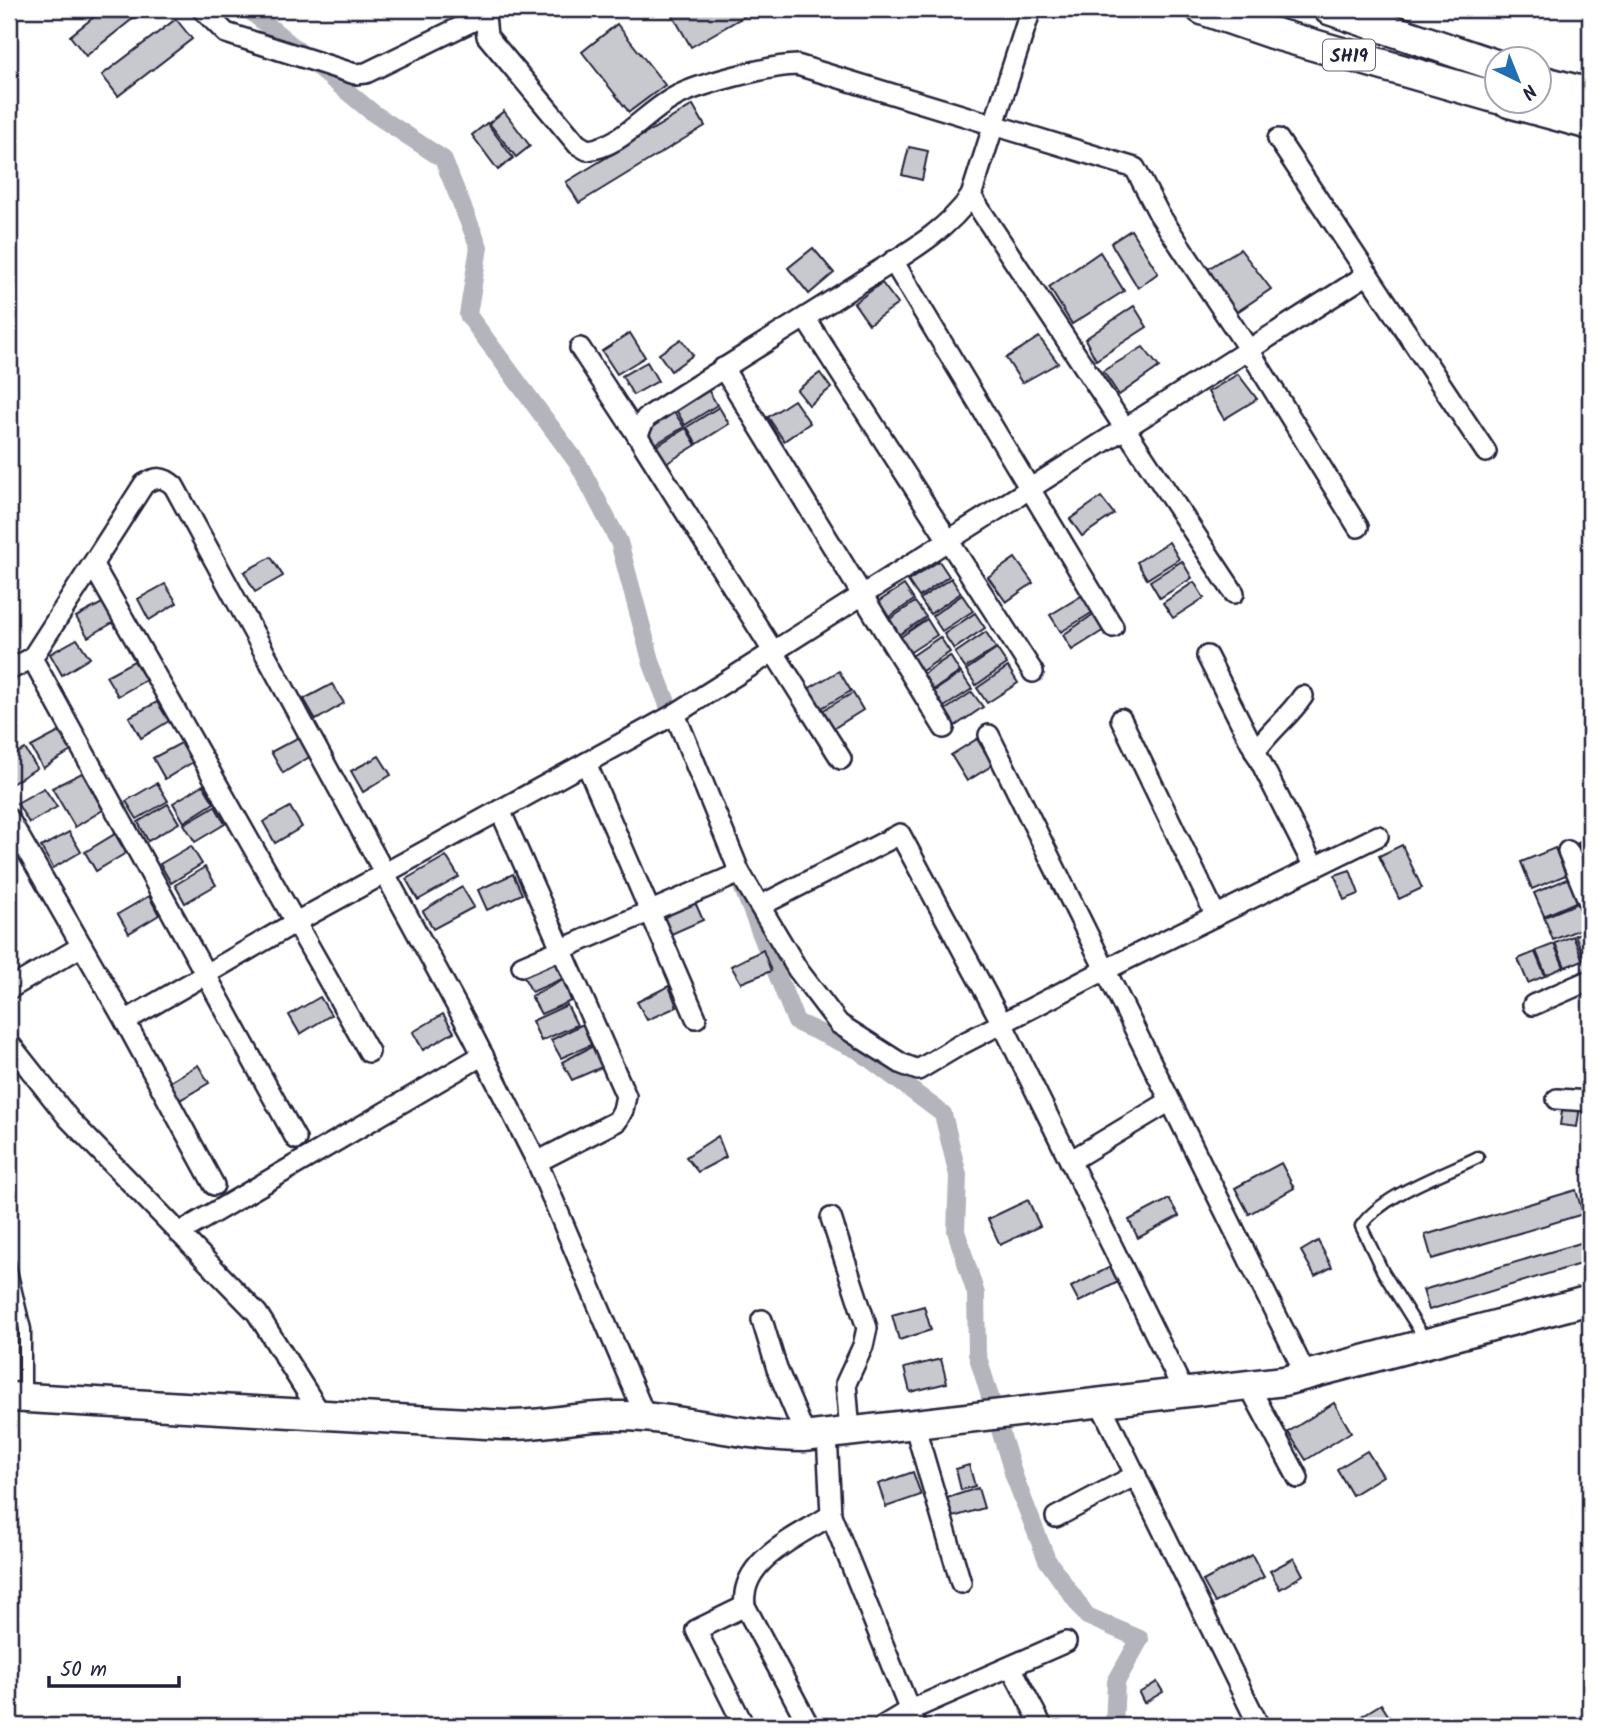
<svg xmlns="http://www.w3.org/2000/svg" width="1599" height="1735" viewBox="0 0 1599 1735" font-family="Kalam,sans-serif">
<rect width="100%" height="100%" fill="#fff"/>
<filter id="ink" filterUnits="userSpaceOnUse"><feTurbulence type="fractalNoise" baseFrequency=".0143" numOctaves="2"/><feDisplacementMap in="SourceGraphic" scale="14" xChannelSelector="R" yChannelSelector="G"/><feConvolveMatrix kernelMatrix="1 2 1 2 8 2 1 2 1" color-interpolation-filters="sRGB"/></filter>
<g filter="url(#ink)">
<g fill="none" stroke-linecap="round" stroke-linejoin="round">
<g stroke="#b4b4bc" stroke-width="18">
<polyline points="248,9 373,113 443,159 479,247 468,315 579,465 619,542 652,664 670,710"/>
<polyline points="743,889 796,1022 858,1050 943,1114 958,1175 956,1231 976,1294 977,1354 1014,1476 1047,1560 1087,1616 1140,1639 1116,1682 1114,1726"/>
</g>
</g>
<g fill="#c8c8cf" stroke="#22223b" stroke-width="2">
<polygon points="104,9 145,9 86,56 70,36"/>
<polygon points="669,9 757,9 691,47"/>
<polygon points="176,19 192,39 118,96 102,75"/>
<polygon points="617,24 665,85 629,112 582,52"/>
<polygon points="693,105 705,126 579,203 566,182"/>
<polygon points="504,111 530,146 516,157 489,123"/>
<polygon points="487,123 513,158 498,170 472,135"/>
<polygon points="909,147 928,151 922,180 902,175"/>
<polygon points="1131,230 1158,273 1138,288 1111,243"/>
<polygon points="813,248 834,273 809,294 788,268"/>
<polygon points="1240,249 1271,289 1234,314 1206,270"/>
<polygon points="1100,252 1124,291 1072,324 1049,287"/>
<polygon points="882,283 898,304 869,324 854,303"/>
<polygon points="1134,306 1147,327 1096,360 1085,339"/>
<polygon points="630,333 645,357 617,374 602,351"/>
<polygon points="1039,337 1058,363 1022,383 1006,358"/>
<polygon points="681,339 693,355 671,371 659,354"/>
<polygon points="1143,347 1159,367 1119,395 1103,371"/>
<polygon points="647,362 658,381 633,395 622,376"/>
<polygon points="820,373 831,388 809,405 797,390"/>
<polygon points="1238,374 1257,399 1224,419 1208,392"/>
<polygon points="707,388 717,405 685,425 675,408"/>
<polygon points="794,400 810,423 784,441 768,417"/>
<polygon points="719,407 729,424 697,444 687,427"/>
<polygon points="673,410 684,427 652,446 641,430"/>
<polygon points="686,428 696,445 664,465 653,448"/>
<polygon points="1101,497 1114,514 1082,536 1070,519"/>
<polygon points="1169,542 1179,559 1147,579 1137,562"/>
<polygon points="271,557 283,576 255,592 244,572"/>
<polygon points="1015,558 1033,583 1006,602 988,577"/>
<polygon points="939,561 949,576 919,597 908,581"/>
<polygon points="1182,561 1192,578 1160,598 1150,581"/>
<polygon points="951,578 961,593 930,614 920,599"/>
<polygon points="1194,582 1204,598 1173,618 1163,603"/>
<polygon points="165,584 177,603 149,620 138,599"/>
<polygon points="904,585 914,600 883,621 873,605"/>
<polygon points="962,595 973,611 942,631 932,616"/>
<polygon points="1083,595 1093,612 1061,632 1050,615"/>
<polygon points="104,602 116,621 88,637 76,617"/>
<polygon points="915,602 926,617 894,638 884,623"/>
<polygon points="975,613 985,628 954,649 944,634"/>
<polygon points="1094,614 1104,630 1072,650 1063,635"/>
<polygon points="927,619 937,635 906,655 896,640"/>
<polygon points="986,632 996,648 965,668 955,653"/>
<polygon points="940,637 950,652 919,673 909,658"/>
<polygon points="77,639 90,658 62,675 50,654"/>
<polygon points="997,649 1007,664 976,685 966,670"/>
<polygon points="950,656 960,672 930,692 919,677"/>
<polygon points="134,661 146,680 118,696 106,676"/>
<polygon points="1008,667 1018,683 987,703 977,688"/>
<polygon points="839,671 851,691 818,710 806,690"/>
<polygon points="961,673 972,689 941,709 930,694"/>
<polygon points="332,684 344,703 316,720 304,699"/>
<polygon points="972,692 983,707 952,728 942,712"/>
<polygon points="853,693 863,710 831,730 820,712"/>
<polygon points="157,702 169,721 141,738 129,717"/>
<polygon points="59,732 71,751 43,768 31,747"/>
<polygon points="299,737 311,756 283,773 271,752"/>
<polygon points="977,739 993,765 967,781 951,755"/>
<polygon points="181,743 193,762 165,779 153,758"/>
<polygon points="25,749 37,768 10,785 9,758"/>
<polygon points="379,756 391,775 363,792 351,771"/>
<polygon points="82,773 103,810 75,827 52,788"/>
<polygon points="157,783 168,801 137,819 126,801"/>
<polygon points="203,785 214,803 184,822 173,803"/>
<polygon points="44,788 57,807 29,823 17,803"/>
<polygon points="168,804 179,823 148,841 138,822"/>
<polygon points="215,806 225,824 195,842 184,824"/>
<polygon points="290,807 302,827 275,843 263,822"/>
<polygon points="69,832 81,852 53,868 41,847"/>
<polygon points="115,834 126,853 96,871 85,852"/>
<polygon points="1590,838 1590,865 1587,866 1578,843"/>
<polygon points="1402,845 1422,888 1399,899 1379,856"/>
<polygon points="191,846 202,864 171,883 160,864"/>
<polygon points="1555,848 1566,875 1532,889 1521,862"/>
<polygon points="446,856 459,877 418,900 406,879"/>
<polygon points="205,867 216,885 185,903 175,885"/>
<polygon points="1350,870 1359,894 1344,900 1335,875"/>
<polygon points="513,874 522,894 487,910 478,890"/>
<polygon points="1569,878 1578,901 1544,916 1534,893"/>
<polygon points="462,887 474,907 433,929 423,911"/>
<polygon points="149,896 159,915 129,933 118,914"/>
<polygon points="694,900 703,920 667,936 658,916"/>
<polygon points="1578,903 1588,926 1553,940 1544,917"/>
<polygon points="1590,929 1590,957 1585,959 1575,935"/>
<polygon points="1573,936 1583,960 1565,967 1555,943"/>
<polygon points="1554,944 1564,967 1546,975 1536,951"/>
<polygon points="763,950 771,971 741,983 731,966"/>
<polygon points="1535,952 1545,976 1528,983 1518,959"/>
<polygon points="554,958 562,979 532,992 522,974"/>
<polygon points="563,980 571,1001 541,1014 531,996"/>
<polygon points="669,986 677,1007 647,1020 637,1002"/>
<polygon points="320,997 331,1015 300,1034 289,1015"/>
<polygon points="567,1005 577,1025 541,1041 532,1021"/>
<polygon points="443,1014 454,1032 423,1050 413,1032"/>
<polygon points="583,1024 591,1045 561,1058 551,1040"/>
<polygon points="593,1046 602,1067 572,1080 562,1062"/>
<polygon points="198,1065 209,1083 178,1101 168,1083"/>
<polygon points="1563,1104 1580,1106 1577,1127 1560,1125"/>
<polygon points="718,1136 726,1157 698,1172 686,1157"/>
<polygon points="1281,1163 1294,1188 1249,1214 1235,1188"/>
<polygon points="1576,1190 1583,1214 1432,1259 1425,1235"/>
<polygon points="1169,1199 1179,1216 1138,1238 1129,1220"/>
<polygon points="1028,1200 1040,1226 1000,1245 988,1219"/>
<polygon points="1590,1240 1590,1261 1429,1310 1423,1290"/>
<polygon points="1318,1241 1332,1267 1315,1276 1301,1251"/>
<polygon points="1116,1264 1124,1279 1079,1302 1071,1287"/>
<polygon points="924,1306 931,1330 899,1340 892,1315"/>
<polygon points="941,1359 947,1383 910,1392 904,1368"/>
<polygon points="1334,1403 1351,1432 1306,1460 1288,1432"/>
<polygon points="1367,1451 1383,1476 1352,1495 1337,1469"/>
<polygon points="969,1465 975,1486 961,1490 956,1469"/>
<polygon points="913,1472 921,1495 886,1507 878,1484"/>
<polygon points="978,1488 984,1508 953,1517 947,1498"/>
<polygon points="1252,1555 1264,1577 1215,1603 1203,1581"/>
<polygon points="1294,1558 1303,1575 1280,1589 1270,1571"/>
<polygon points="1157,1682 1163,1692 1144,1703 1139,1693"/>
<polygon points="1381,1704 1395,1726 1370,1726 1363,1715"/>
</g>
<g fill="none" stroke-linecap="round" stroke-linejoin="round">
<defs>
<g id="lane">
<polyline points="9,1262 25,1329 25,1396"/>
<path d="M1426 1341 1383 1272 1361 1226C1383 1194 1442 1175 1478 1157"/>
</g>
<g id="street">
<polyline points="202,9 226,33 355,74 366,73 485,15"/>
<path d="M489 9 485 15 487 36 577 144 587 150C621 147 644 114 673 98 694 85 772 65 797 65L1135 168 1159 214 1249 350 1358 527"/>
<polyline points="1278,139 1486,452"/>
<polyline points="971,196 1234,593"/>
<polyline points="893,261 1113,627"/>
<polyline points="805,318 1033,672"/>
<polyline points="580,348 637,435"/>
<polyline points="723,368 944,728"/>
<polyline points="93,565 369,1052"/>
<polyline points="1207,656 1314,867"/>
<polyline points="32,658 296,1139"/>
<path d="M9 670 32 658 144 484C156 477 163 476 174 486L472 1034 537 1162 646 1418"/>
<polyline points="675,714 740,873 798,970 839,1024 902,1064 918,1070 960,1045 1105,970 1378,836"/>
<polyline points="1121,719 1216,916"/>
<polyline points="989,735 1307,1377"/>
<path d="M1255 752C1269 731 1289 717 1303 696"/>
<path d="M841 759 637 435 646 418C716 372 788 329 858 284 897 258 944 235 971 196L1031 9"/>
<polyline points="586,763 696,1018"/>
<polyline points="500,810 626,1096 623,1110 617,1121 537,1162"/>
<polyline points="9,819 125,1021 296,922 675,714 1368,274"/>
<polyline points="1568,851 1590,905"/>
<polyline points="760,906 900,834 1003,1025 1185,1394"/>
<polyline points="522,966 740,873"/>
<polyline points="9,989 82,946"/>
<polyline points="1533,1005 1590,980"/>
<polyline points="125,1021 214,1185"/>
<polyline points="9,1043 69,1119 257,1313 322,1416"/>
<polyline points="1557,1099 1590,1101"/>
<polyline points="1070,1161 1170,1101"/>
<polyline points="831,1218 867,1328 863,1346 846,1383 850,1432"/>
<polyline points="179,1233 483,1055"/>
<polyline points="762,1320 777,1369 806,1437"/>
<polyline points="1249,1386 1298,1478"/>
<polyline points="1100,1403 1259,1726"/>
<polyline points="914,1424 961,1583"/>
<polyline points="827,1434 831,1515 916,1726"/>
<polyline points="1056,1517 1136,1475"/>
<polyline points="1011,1667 1042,1726"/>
<polyline points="744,1726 696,1630 745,1606"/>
<path d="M809 1726 745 1606C739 1560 798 1537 831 1515"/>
<polyline points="883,1726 908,1711 1066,1642"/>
</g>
<path id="secondary" d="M9 1397 504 1425C543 1426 582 1415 622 1416 683 1417 741 1437 803 1437L1284 1381 1590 1300"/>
<g id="primary">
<polyline points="1202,9 1272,33 1498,98"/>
<polyline points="1329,9 1498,66"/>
<polyline points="1540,81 1590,94"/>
<polyline points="1509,102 1590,124"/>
</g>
</defs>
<use href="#lane" stroke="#22223b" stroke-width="15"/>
<use href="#street" stroke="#22223b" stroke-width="24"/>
<use href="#secondary" stroke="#22223b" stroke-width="33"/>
<use href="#primary" stroke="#22223b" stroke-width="35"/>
<use href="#lane" stroke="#fff" stroke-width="10"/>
<use href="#street" stroke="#fff" stroke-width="19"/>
<use href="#secondary" stroke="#fff" stroke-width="28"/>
<use href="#primary" stroke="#fff" stroke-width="30"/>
</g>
</g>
<g text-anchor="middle" stroke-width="5" stroke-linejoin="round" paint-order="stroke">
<rect fill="#fff" stroke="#646476" stroke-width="2" x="1323" y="39.5" width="52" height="31" rx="5"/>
<g font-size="19" font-weight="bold" fill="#22223b">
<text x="1349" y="62">SH19</text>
</g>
</g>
<rect width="1599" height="1735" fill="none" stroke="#fff" stroke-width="35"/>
<rect x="18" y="18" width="1564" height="1700" fill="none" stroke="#22223b" stroke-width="2.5" filter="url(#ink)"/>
<g transform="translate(1518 80) rotate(137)"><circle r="33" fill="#ffffff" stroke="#a7a7b1" stroke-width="2"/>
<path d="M0-5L12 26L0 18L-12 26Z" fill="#1f6fb2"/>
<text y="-10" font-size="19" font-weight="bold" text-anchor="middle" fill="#22223b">N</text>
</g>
<path d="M49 1676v10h130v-10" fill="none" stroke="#22223b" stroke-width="3.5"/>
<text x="60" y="1676" font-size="21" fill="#22223b" stroke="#ffffff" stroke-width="5" paint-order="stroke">50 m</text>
</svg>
